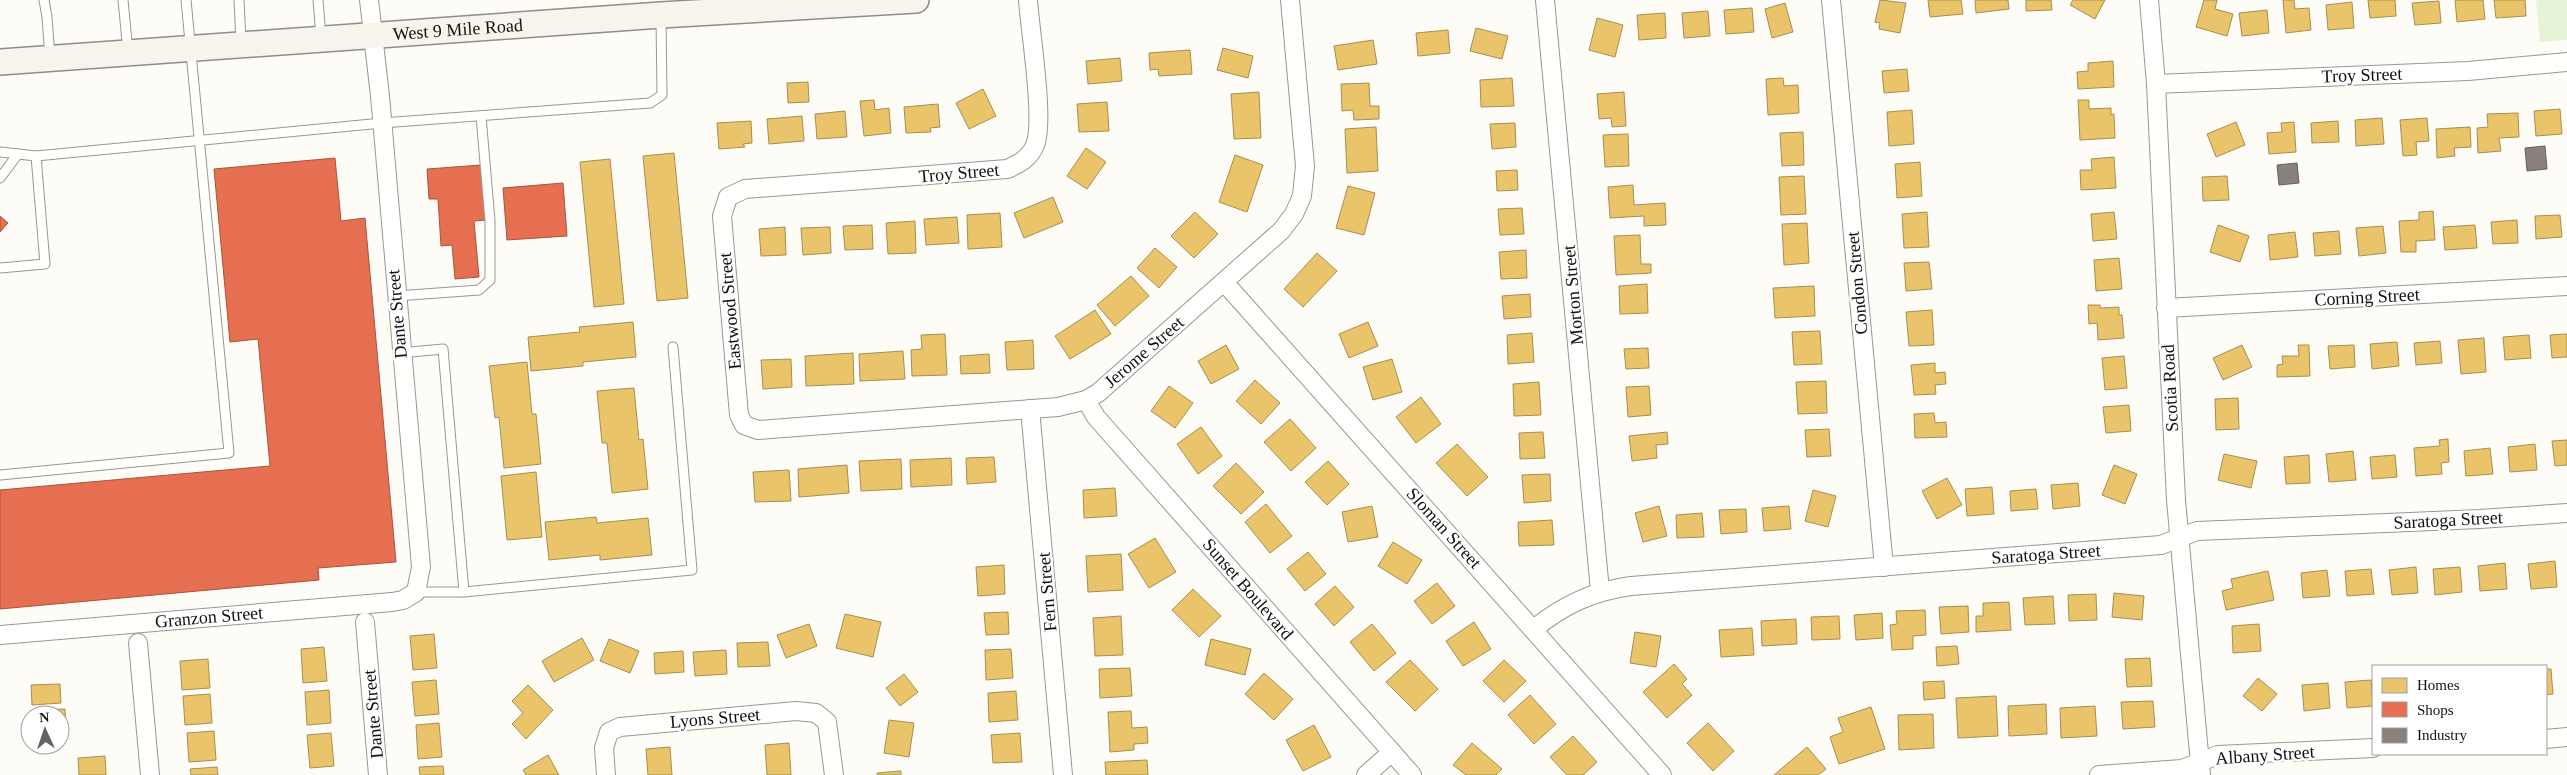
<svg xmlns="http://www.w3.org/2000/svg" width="2567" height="775" viewBox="0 0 2567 775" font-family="Georgia,serif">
<rect width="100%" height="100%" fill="#fdfcf7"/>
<polygon fill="#e7f3d7" points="2536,0 2567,0 2567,40 2540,42"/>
<g fill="#e9c46a" stroke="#a88e4f">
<polygon points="1880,0 1906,3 1900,33 1879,29 1880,23 1875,22"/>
<polygon points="1928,0 1961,0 1963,14 1930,17"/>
<polygon points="1975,0 2008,0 2009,9 1976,13"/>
<polygon points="2026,0 2051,0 2052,10 2026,11"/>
<polygon points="2073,0 2105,0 2095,19 2070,5"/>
<polygon points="2204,0 2217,0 2215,9 2233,14 2227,36 2196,27"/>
<polygon points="2283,0 2294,0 2295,9 2309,8 2311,30 2286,33"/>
<polygon points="2368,0 2395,0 2396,16 2370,18"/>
<polygon points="2455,0 2483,0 2485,19 2457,22"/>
<polygon points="2494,0 2525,0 2526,16 2496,18"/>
<polygon points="2439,1 2441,23 2415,25 2412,3"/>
<polygon points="2352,2 2354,28 2328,30 2326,5"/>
<polygon points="1785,3 1793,32 1772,38 1765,9"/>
<polygon points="1752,8 1754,32 1726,34 1724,10"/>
<polygon points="2267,10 2269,33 2242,36 2239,13"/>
<polygon points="1708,11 1710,36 1684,38 1682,13"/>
<polygon points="1665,13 1666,38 1639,40 1637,15"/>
<polygon points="1597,18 1623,25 1615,57 1589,50"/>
<polygon points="1476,28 1508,36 1502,59 1470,51"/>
<polygon points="1448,30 1450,53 1418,56 1416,33"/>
<polygon points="1373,40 1377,64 1338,70 1334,46"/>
<polygon points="1223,48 1253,56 1248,78 1217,70"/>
<polygon points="1190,50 1192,74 1159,76 1158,69 1150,70 1149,53"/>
<polygon points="1120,58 1122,81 1088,84 1086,61"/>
<polygon points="2113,61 2114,87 2078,89 2077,72 2088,71 2088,63"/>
<polygon points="1907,69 1909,91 1884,93 1882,71"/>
<polygon points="1512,78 1514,106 1481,107 1480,80"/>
<polygon points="1783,78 1784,86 1798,85 1799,113 1768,115 1766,79"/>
<polygon points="808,82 809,102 788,103 787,83"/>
<polygon points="1369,83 1370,106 1379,106 1379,119 1354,120 1353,110 1342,111 1341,84"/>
<polygon points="983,89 996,116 969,129 956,103"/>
<polygon points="1259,92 1261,138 1234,139 1231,94"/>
<polygon points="1624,92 1626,126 1612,127 1611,118 1599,119 1597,94"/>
<polygon points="874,100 875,110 889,108 891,133 864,136 860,101"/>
<polygon points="2078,100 2089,100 2089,109 2111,108 2111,115 2114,114 2115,138 2080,140"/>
<polygon points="1107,102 1109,131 1079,132 1077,104"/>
<polygon points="938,104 940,127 930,128 931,132 906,133 904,107"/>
<polygon points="2560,109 2562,134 2536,136 2534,111"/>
<polygon points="1912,110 1914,144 1889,146 1887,112"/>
<polygon points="845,111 847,137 817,139 815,114"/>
<polygon points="2518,113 2519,137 2499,138 2501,151 2478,153 2477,128 2488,127 2487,114"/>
<polygon points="802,116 804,141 769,144 767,119"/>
<polygon points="2382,118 2384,144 2356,146 2355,120"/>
<polygon points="2427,118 2429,141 2416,142 2417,155 2403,156 2400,120"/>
<polygon points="751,121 752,143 743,144 745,147 719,149 717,123"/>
<polygon points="2338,121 2339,142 2312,143 2311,123"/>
<polygon points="2236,122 2245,145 2216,157 2207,134"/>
<polygon points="2294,122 2296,152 2269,154 2267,133 2282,132 2281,123"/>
<polygon points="1515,123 1516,147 1492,149 1490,124"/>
<polygon points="1376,127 1378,171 1347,173 1345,129"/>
<polygon points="2470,127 2471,147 2454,148 2455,156 2437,158 2436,129"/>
<polygon points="1803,132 1804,165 1782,166 1780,133"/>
<polygon points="1628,134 1629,166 1605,167 1603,135"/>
<polygon points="1086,148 1106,162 1087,189 1067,176"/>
<polygon points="674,153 688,298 657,301 643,156"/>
<polygon points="1235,155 1263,165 1247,212 1219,202"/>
<polygon points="2114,157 2116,188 2081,190 2080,170 2092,170 2091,159"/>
<polygon points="610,159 624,304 594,307 580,162"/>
<polygon points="1920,162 1922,196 1897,198 1895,164"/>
<polygon points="1517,170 1518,190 1497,191 1496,171"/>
<polygon points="1804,176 1806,214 1781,215 1779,177"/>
<polygon points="2227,176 2229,200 2203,201 2202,177"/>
<polygon points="1633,185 1634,205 1665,203 1666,225 1644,226 1644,216 1610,218 1608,187"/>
<polygon points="1348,186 1375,193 1364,235 1336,228"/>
<polygon points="1053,197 1063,222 1024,238 1014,213"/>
<polygon points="1522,208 1524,234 1500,235 1498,209"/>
<polygon points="2433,211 2435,240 2416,241 2416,252 2401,252 2399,221 2419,220 2419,212"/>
<polygon points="1195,212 1218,234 1194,258 1171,236"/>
<polygon points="1927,212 1929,247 1904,248 1902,214"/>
<polygon points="2114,212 2117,239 2093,241 2091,214"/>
<polygon points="1000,213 1002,247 968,249 967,215"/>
<polygon points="2560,215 2562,237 2536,239 2535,216"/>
<polygon points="957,217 959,243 926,245 924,219"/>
<polygon points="2517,220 2518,243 2493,244 2491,222"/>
<polygon points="915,221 916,253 888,254 886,223"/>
<polygon points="1807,223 1809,263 1784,265 1782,224"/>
<polygon points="872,225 873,249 845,250 843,226"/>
<polygon points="2218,225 2249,236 2240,262 2210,252"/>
<polygon points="2475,225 2477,248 2445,250 2443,227"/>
<polygon points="2383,226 2386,253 2359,256 2356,228"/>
<polygon points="785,227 786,255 761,256 759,229"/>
<polygon points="830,227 831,253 803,255 801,228"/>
<polygon points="2339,231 2341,254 2315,256 2313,233"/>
<polygon points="2295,232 2298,257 2270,260 2268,235"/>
<polygon points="1640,235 1641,264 1651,264 1651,273 1616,275 1614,236"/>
<polygon points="1155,248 1177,267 1159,288 1137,268"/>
<polygon points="1526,250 1527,278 1501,279 1499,252"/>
<polygon points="1317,253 1337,271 1303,307 1284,289"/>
<polygon points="2119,258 2122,289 2096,291 2094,260"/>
<polygon points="1929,262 1932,289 1906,291 1904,263"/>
<polygon points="1131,276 1149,296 1115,326 1097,305"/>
<polygon points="1647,284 1648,313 1620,314 1619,286"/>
<polygon points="1814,286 1815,316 1775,318 1773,288"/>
<polygon points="1530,294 1531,317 1504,319 1502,296"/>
<polygon points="2088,305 2100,305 2100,308 2119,307 2119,315 2122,315 2124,338 2098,340 2097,323 2089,324"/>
<polygon points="1095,310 1111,334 1070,359 1055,336"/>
<polygon points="1932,310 1934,345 1909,346 1906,312"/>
<polygon points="633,322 636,357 583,362 583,366 531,371 528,337 580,332 579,327"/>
<polygon points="1368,322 1378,346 1349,358 1339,334"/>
<polygon points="1820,331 1822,364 1794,365 1792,332"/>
<polygon points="1532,333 1534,362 1508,364 1507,335"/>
<polygon points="945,334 947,375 912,376 911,350 922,349 921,335"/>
<polygon points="2567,334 2567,357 2552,358 2550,335"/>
<polygon points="2529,335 2531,358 2505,360 2503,337"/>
<polygon points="2484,338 2486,372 2461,374 2458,340"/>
<polygon points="1033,340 1034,369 1007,370 1005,342"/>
<polygon points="2440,341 2442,363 2416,365 2414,343"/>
<polygon points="2397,342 2399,366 2372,369 2370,344"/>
<polygon points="1226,345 1239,369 1211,384 1198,361"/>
<polygon points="2242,345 2252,367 2223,380 2213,358"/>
<polygon points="2298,345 2309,345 2310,376 2277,377 2277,365 2283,364 2282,356 2299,356"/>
<polygon points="2354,345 2355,367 2330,369 2328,346"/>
<polygon points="1648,348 1649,368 1626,369 1624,349"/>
<polygon points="903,351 905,379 860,381 859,354"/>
<polygon points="853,353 854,384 806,386 805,356"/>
<polygon points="989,354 990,373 961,374 960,356"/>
<polygon points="2124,356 2127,388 2105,390 2102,358"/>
<polygon points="791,359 792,387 763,389 761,360"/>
<polygon points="1392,359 1402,392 1373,400 1363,367"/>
<polygon points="527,362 532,414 536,414 541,464 504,468 499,417 495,418 489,366"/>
<polygon points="1935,363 1935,373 1945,372 1946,384 1935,385 1936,394 1914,395 1911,365"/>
<polygon points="1255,380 1280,403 1261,424 1236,401"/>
<polygon points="1826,381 1827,413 1798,414 1796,382"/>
<polygon points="1539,382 1541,415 1514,416 1513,384"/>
<polygon points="1169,386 1193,403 1175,428 1151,411"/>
<polygon points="1649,386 1651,415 1628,417 1626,387"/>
<polygon points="634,388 639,440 643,439 648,489 612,493 607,443 602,443 597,391"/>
<polygon points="1421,397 1441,424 1416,443 1396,417"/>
<polygon points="2238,398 2239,429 2216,430 2215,399"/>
<polygon points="2129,405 2131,431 2106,433 2103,407"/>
<polygon points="1934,413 1935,423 1946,422 1947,437 1915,438 1914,414"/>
<polygon points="1290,419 1316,448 1291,471 1264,442"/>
<polygon points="1201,427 1222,456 1198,474 1177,444"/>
<polygon points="1829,429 1831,456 1807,457 1805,430"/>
<polygon points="1543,432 1545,458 1520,459 1519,433"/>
<polygon points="1667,432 1668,444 1656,445 1657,458 1632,461 1629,436"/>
<polygon points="2448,439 2449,462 2441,463 2442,474 2416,476 2414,448 2440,446 2439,440"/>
<polygon points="2567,440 2567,465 2555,466 2552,441"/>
<polygon points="1457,444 1488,477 1467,496 1436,463"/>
<polygon points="2535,444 2537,470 2510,472 2508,447"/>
<polygon points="2490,448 2493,474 2466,476 2464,451"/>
<polygon points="2353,451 2356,480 2329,482 2326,454"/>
<polygon points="2224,454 2257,461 2251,488 2218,480"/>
<polygon points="2309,455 2310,483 2286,484 2284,457"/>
<polygon points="2395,455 2397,477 2372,479 2370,457"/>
<polygon points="994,457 996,482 967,484 966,458"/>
<polygon points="951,458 952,485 911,487 910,460"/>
<polygon points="901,459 902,489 861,491 859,461"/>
<polygon points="1328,461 1349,484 1327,505 1305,482"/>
<polygon points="1236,463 1264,492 1241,514 1213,486"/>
<polygon points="847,465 849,493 799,497 798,469"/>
<polygon points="2114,465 2137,474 2125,504 2102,495"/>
<polygon points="789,470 791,501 755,502 753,472"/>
<polygon points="536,472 542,537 507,540 501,476"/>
<polygon points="1550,474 1551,501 1524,503 1522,475"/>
<polygon points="1947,478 1962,505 1937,519 1922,491"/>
<polygon points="2078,483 2080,506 2053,509 2051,485"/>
<polygon points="1992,487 1994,514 1967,516 1965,489"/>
<polygon points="1115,488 1117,516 1084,518 1083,490"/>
<polygon points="2036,489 2038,509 2011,511 2010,491"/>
<polygon points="1813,490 1836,496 1828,527 1805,521"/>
<polygon points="1266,504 1292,536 1270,553 1245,522"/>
<polygon points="1372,506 1378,537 1348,542 1342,512"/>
<polygon points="1659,506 1667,536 1643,542 1635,513"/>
<polygon points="1789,506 1791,529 1764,531 1762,508"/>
<polygon points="1746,509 1747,532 1721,534 1719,510"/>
<polygon points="1702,513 1704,537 1677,538 1676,515"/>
<polygon points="596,517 597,523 648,518 652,555 600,560 600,555 549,560 545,522"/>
<polygon points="1552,520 1554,545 1519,546 1518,522"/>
<polygon points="1155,538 1176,572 1149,588 1128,554"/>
<polygon points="1393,542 1422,560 1407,584 1378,566"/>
<polygon points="1308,552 1326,574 1305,591 1287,569"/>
<polygon points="1121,554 1123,590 1088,592 1086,556"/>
<polygon points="2555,561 2557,587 2531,589 2528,564"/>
<polygon points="2505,563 2507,589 2480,591 2478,566"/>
<polygon points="1004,565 1005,594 978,596 976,567"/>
<polygon points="2416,567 2418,593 2392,595 2389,570"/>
<polygon points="2460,567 2462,592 2435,595 2433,569"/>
<polygon points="2371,569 2374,594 2347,596 2345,571"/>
<polygon points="2327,570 2330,596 2303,598 2301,573"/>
<polygon points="2268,571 2274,600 2226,610 2222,591 2233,588 2231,579"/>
<polygon points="1437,583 1455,606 1432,624 1414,601"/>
<polygon points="1335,586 1354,607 1334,626 1315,604"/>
<polygon points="1193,589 1221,616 1199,637 1172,610"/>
<polygon points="2114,593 2144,596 2142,620 2112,617"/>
<polygon points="2096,594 2097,620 2069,621 2068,595"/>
<polygon points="2053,596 2055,624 2025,625 2023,598"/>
<polygon points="2009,602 2011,630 1976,632 1976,616 1983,616 1983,603"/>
<polygon points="1968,606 1969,632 1941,634 1939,607"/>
<polygon points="1925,610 1926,635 1913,636 1913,649 1892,650 1890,625 1897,624 1896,611"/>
<polygon points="1008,612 1009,634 986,635 984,613"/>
<polygon points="1882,613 1883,638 1856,640 1854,615"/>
<polygon points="845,614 881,622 873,657 836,648"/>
<polygon points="1121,616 1123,655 1095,656 1093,618"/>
<polygon points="1839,616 1840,639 1812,640 1811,617"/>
<polygon points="1796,619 1797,644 1762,646 1761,621"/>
<polygon points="1474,622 1491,649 1463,666 1446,641"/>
<polygon points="809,624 817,646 786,658 777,635"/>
<polygon points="1372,624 1396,653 1374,671 1350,642"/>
<polygon points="2259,624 2261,651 2233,653 2232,626"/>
<polygon points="1752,628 1754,655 1721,657 1719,630"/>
<polygon points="1635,632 1661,636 1656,667 1630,663"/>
<polygon points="434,634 437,668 413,670 410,636"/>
<polygon points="582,638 594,660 554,682 542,661"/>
<polygon points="609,639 639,651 630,673 600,661"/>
<polygon points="1211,639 1251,649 1245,675 1205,665"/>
<polygon points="768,642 770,666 738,667 737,643"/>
<polygon points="1957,646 1959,664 1937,666 1936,647"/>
<polygon points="324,647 327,681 303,683 301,649"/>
<polygon points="1011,649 1013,678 986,680 985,650"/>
<polygon points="726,650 727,674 695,676 693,652"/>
<polygon points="683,651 684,672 655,674 654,653"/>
<polygon points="2150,658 2152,686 2127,687 2125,659"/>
<polygon points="208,659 210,688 182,690 180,661"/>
<polygon points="1410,660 1438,689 1415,711 1386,682"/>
<polygon points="1504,660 1526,681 1504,702 1483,681"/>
<polygon points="1674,664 1687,679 1682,684 1692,695 1667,718 1643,692"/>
<polygon points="1130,668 1132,696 1100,698 1099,669"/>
<polygon points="2546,669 2551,669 2553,694 2546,695"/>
<polygon points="1264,673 1293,699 1274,720 1245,694"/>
<polygon points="904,674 918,692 900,706 886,688"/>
<polygon points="2258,678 2277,694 2262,711 2243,696"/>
<polygon points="436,680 439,714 415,716 412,682"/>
<polygon points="2371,680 2373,706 2347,708 2345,682"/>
<polygon points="1944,681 1945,698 1924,700 1923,682"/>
<polygon points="2328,683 2330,708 2304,711 2302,685"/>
<polygon points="60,684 61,703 32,705 31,685"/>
<polygon points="528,685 553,710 526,739 512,724 523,713 512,701"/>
<polygon points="329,690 331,723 307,725 305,692"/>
<polygon points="1016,691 1018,720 989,722 988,693"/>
<polygon points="210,694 212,723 185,725 183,696"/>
<polygon points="1530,695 1556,724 1534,744 1508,715"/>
<polygon points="1996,696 1998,736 1958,738 1956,698"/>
<polygon points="2153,701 2155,727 2123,729 2121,702"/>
<polygon points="2046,704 2047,734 2009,736 2008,706"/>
<polygon points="2095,706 2097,736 2061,738 2060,708"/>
<polygon points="1871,707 1885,749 1839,764 1830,737 1843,732 1838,718"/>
<polygon points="65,709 66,729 60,729 60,715 34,715 34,710"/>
<polygon points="1131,711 1132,728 1147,727 1148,743 1134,744 1134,750 1110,752 1108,712"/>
<polygon points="1933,714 1934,748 1899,750 1898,715"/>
<polygon points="889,720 914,723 909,757 884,753"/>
<polygon points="439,723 442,757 418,759 416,725"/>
<polygon points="1708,723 1734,751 1713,771 1687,743"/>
<polygon points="1314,725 1331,757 1303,771 1286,740"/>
<polygon points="214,731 216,760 189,762 187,733"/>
<polygon points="331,733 334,766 310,768 307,735"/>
<polygon points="1020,733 1022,762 993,763 991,735"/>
<polygon points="1573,736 1597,762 1583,775 1567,775 1550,757"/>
<polygon points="789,743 791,775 767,775 765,745"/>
<polygon points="1472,743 1502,769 1496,775 1466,775 1453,765"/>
<polygon points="670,747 672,775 648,775 646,749"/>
<polygon points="1807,747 1826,769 1818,775 1774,775"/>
<polygon points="548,755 559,775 526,775 523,770"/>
<polygon points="105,756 106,775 79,775 78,758"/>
<polygon points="1147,760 1148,775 1106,775 1105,762"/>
<polygon points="443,766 444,775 420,775 419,767"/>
<polygon points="217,767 218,775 191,775 190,769"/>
<polygon points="901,771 901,775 877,775 877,773"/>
</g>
<g fill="#e76f51" stroke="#a7533e">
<polygon points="335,158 341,221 365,218 396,562 318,568 319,580 0,609 0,490 270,466 258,339 230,342 214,169"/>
<polygon points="481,165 486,220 474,221 479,277 455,279 452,245 441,246 438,199 429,199 427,169"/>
<polygon points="563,183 567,236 507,240 503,188"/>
<polygon points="0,216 8,223 0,232"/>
</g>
<g fill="#8a817c" stroke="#665f5c">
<polygon points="2545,146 2547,169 2527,171 2525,148"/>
<polygon points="2297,163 2299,183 2279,185 2277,165"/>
</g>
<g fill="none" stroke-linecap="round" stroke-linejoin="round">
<defs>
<g id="service">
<polyline points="44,0 47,17 50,58"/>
<polyline points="123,0 128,52"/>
<polyline points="239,0 241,42"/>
<polyline points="318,0 321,37"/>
<polyline points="0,152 36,156"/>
<polyline points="0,178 18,154"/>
<polyline points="0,268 45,264 36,156 382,123 650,103 662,95 661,17"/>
<polyline points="396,296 479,290 490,280 490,221 481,116"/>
<polyline points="400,353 443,349 464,592"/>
<polyline points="0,475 229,453 186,0"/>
<polyline points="416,592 464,592 692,570 673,347"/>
</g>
<g id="minor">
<path d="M1028 0C1030 30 1045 122 1035 145 1030 158 1019 164 1007 169L745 189 728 197 722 216 739 415 744 425 758 430 1058 407 1086 400 1098 393 1281 231 1294 214 1302 196 1305 166 1290 0"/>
<polyline points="1545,0 1600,591"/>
<polyline points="1831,0 1884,567"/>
<polyline points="2149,0 2156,84 2176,500 2201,775"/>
<polyline points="2156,84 2468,71 2567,62"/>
<polyline points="1224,282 1662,775"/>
<polyline points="2166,308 2567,286"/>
<polyline points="1086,400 1096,417 1412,775"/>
<polyline points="1030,409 1063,775"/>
<polyline points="365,622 378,775"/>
<path d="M1534 629C1563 605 1593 591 1631 586L2161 545 2197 531 2480 519 2567 513"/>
<polyline points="0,635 392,602 403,600 416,592 421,567 380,96 369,0"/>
<polyline points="138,643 150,775"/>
<polyline points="2546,739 2567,737"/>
<polyline points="606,775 604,748 609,732 620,727 796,711 816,713 827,722 834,775"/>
<polyline points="1366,775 1392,752"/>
<polyline points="2099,775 2182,769 2218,755 2373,748"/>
</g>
<g id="secondary">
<path id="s1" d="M0 62 661 15 916 0"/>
</g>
</defs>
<use href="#service" stroke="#979795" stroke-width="11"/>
<use href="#minor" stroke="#979795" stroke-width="20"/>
<use href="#secondary" stroke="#8e8d8b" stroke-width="28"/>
<use href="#service" stroke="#fffffe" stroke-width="9"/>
<use href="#minor" stroke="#fffffe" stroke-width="18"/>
<use href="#secondary" stroke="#f6f4eb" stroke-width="25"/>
</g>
<g text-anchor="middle" stroke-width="5" stroke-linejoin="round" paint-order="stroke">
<g font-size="18" fill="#111" stroke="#fff">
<text dy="6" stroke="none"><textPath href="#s1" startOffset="459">West 9 Mile Road</textPath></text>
<text transform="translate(2362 75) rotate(-2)" y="6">Troy Street</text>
<text transform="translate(959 173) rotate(-5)" y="6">Troy Street</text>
<text transform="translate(1857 283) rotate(-95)" y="6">Condon Street</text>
<text transform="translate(1573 295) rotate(-95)" y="6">Morton Street</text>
<text transform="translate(2367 297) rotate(-3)" y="6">Corning Street</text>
<text transform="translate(730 311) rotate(-95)" y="6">Eastwood Street</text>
<text transform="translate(397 314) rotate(-95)" y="6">Dante Street</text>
<text transform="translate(1144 352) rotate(-41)" y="6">Jerome Street</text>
<text transform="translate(2170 388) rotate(-93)" y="6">Scotia Road</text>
<text transform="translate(2448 520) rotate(-3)" y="6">Saratoga Street</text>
<text transform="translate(1444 528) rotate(48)" y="6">Sloman Street</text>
<text transform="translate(2046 554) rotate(-4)" y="6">Saratoga Street</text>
<text transform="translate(1248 589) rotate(49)" y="6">Sunset Boulevard</text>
<text transform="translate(1047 592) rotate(-95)" y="6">Fern Street</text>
<text transform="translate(209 617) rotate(-5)" y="6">Granzon Street</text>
<text transform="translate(373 714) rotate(-95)" y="6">Dante Street</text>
<text transform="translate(715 718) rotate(-5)" y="6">Lyons Street</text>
<text transform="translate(2265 755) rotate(-4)" y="6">Albany Street</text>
</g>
</g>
<rect x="2372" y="665" width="175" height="90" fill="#ffffff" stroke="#a0a0a0"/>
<rect x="2382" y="678" width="25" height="15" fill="#e9c46a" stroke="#a0a0a0"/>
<text x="2417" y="690" font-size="15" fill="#111111">Homes</text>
<rect x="2382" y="702" width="25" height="15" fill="#e76f51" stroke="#a0a0a0"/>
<text x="2417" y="715" font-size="15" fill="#111111">Shops</text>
<rect x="2382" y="728" width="25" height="15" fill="#8a817c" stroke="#a0a0a0"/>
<text x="2417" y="740" font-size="15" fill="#111111">Industry</text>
<g transform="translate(45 730) rotate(357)"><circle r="24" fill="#ffffff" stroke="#a0a0a0"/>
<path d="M0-4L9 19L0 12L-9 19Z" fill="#646362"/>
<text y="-8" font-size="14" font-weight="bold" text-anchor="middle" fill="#111111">N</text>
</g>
</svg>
